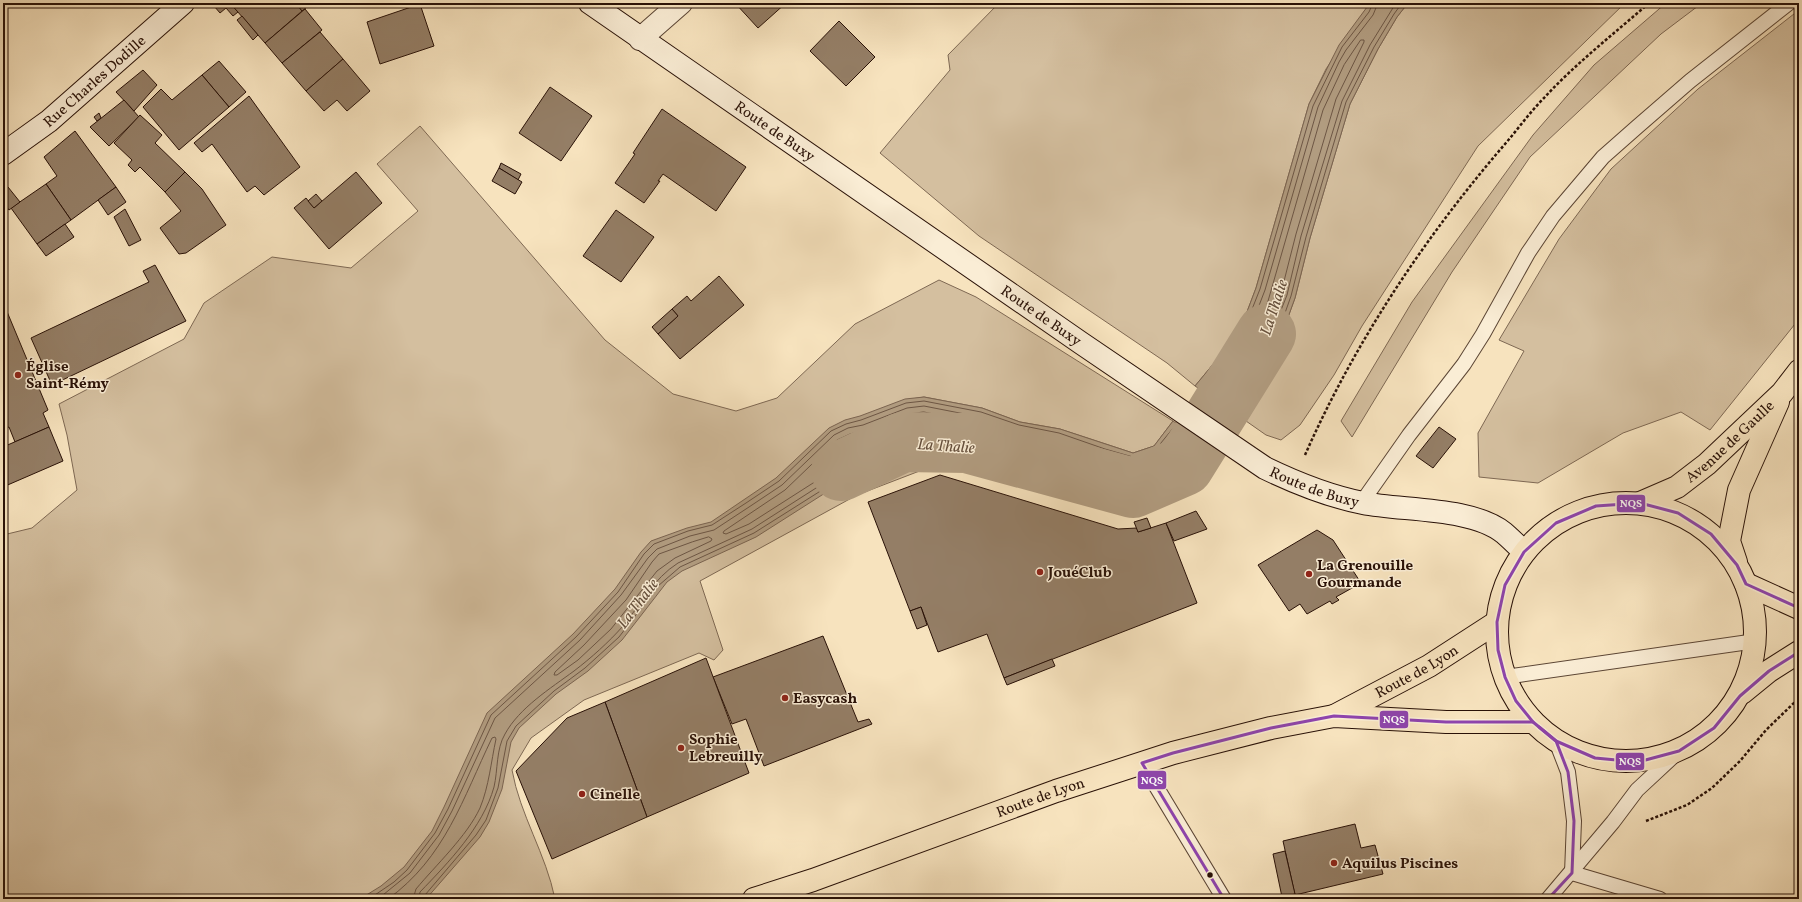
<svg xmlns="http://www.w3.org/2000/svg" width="1802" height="902" viewBox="0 0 1802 902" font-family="Vollkorn,serif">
<rect width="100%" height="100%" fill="#f7e3be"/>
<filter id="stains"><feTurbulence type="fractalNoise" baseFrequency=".005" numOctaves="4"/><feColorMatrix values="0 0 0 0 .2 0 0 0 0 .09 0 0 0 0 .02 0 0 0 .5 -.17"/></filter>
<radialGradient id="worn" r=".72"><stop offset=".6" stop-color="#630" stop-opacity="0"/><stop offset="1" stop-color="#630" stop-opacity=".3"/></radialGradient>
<g fill="#d4bf9f" stroke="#7e6853">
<polygon points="999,3 1370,3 1326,69 1309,104 1256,288 1242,325 1219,357 1195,386 1167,363 979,236 880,153 950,70 948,55"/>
<polygon points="1408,3 1625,3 1478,146 1362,326 1334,375 1300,425 1281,440 1266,435 1246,421 1263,393 1270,377 1283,331 1295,298 1310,238 1350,104 1378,49 1397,17"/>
<polygon points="1666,3 1702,3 1661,34 1530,157 1452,272 1352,437 1341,421 1412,302 1533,135 1594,65"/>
<polygon points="1799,10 1799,319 1710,430 1681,412 1623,433 1538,483 1479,477 1478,433 1524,351 1499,340 1559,239 1611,169 1698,89"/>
<path d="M420 126 605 340 673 394 736 411 777 398 855 324 939 280 976 297 1173 421 1154 446 1133 453 1060 429 1020 422 982 408 924 397 906 400 943 462 857 495 700 581 723 650 714 660 699 653 584 700 531 738 512 770C520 815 546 854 555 899H3V535L32 528 77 490 67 435 59 404 184 339 204 303 272 257 351 268 418 211 377 164Z"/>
</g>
<g fill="#b19c80" stroke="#7b6450">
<polygon points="1370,3 1408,3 1397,17 1378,49 1350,104 1310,238 1295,298 1283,331 1270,377 1263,393 1246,421 1195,386 1219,357 1242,325 1256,288 1309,104 1339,45"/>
<polygon points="924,397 982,408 1020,422 1060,429 1133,453 1154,446 1173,421 1212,448 1184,484 1176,489 1166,490 1153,490 1119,485 1000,454 970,443 945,440 923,441 893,449 873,459 851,473 833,488 756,537 682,571 667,582 622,640 588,671 556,694 519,728 511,742 502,789 489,822 480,837 426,899 360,899 381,886 404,867 432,831 444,807 487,713 573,634 615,589 641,552 651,541 687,528 711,522 776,478 829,428 845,420 860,416 905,399"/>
</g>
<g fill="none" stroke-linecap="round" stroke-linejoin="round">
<g stroke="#6d5644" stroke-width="1">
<polyline points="1373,3 1369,12 1342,47 1313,106 1260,289 1245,327 1234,344 1202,384 1203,387 1243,414 1246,414 1260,391 1266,376 1279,330 1291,296 1306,237 1346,102 1374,47 1394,14 1402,3"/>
<polyline points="1378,3 1373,15 1346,50 1339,62 1318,107 1265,290 1250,329 1238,347 1210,383 1210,386 1242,407 1244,406 1262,374 1274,328 1287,295 1301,236 1342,101 1370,45 1396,3"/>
<polygon points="1361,40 1364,40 1364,42 1336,99 1296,234 1281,293 1269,327 1256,372 1242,398 1240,399 1219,384 1218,382 1254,334 1266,308 1323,110 1344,65"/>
<polygon points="924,412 978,423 1017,436 1056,444 1130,469 1161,459 1176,442 1189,452 1171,474 1154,475 1122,470 1005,440 973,428 945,425 921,426 877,440 842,461 824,476 749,524 726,534 723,533 724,531 785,490 837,440 850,434 865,430 909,414"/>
<polygon points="709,537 712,539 711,541 675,558 657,571 611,629 578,660 557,675 554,675 555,672 584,645 626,600 652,562 659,554 692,542"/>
<polyline points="369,899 394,882 407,870 435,833 448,809 491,715 576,637 618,592 644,554 654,544 688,531 712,525 746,503 779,481 831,431 846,424 861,420 906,403 924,401 981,412 1019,425 1059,433 1105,449 1133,457 1156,449 1174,427 1205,448 1181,481 1174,485 1153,486 1120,481 1088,473 1001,450 971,439 945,436 922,437 882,449 849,470 830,485 754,533 680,567 658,586 619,637 585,668 554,691 516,726 507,741 498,788 486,820 476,835 425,895 424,899"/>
<path d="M378 899 410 873 439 835 452 811 495 718 580 640 621 595 648 558 657 549 690 536 714 530 749 507 782 485 834 435 848 428 863 425 907 408 924 406 980 417 1018 430 1057 438 1104 454 1132 462 1159 453 1174 434 1198 450 1178 477 1172 480 1153 481 1121 476 1089 468 1003 445 972 434 945 431 921 432 880 445 846 466 827 481 752 529 678 563C653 579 641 604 623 626 609 642 591 658 574 671 551 688 519 708 505 734 496 749 498 770 494 787 483 827 448 863 420 892L419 899"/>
<path d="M388 899C445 858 463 798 492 738L495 737 496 739C491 762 489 786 480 808 467 836 436 865 416 889L413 899"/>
</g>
<polyline stroke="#b19c80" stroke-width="60" points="841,471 903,442 967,443 1133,488 1184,466 1266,334"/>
</g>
<g fill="#947e66" stroke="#291107">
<polygon points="218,3 230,3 238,12 233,16 226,8 220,13 214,6"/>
<polygon points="230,3 296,3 302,11 265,43"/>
<polygon points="296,3 312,3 302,11"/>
<polygon points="735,3 786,3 758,28"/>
<polygon points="420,4 434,46 380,64 367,22"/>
<polygon points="305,9 322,30 282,63 265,43"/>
<polygon points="242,16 258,35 253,40 237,20"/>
<polygon points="839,21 875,57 846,86 810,51"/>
<polygon points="320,32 343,59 306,91 282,63"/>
<polygon points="343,59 370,91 347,111 337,100 324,111 306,91"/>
<polygon points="219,61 246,92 229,107 202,75"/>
<polygon points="143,70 157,85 134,111 116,92"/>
<polygon points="202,75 229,107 179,150 143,107 161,89 172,100"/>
<polygon points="550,87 592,116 561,161 519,133"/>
<polygon points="249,96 300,167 264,195 255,186 247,192 212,144 202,152 194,143"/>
<polygon points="124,100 139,117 109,146 90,127"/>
<polygon points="662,109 746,167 716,211 663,174 658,181 660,181 644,203 615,183 635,154 633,153"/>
<polygon points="99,113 101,118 97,121 94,117"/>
<polygon points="140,115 162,135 155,143 185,172 165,192 140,167 135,172 128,165 132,160 114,143"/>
<polygon points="75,131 116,187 71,220 46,184 57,176 44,157"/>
<polygon points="501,163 521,174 518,180 499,168"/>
<polygon points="499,168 522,182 515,194 492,181"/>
<polygon points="185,172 202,189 226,225 186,253 179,254 160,228 181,211 165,192"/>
<polygon points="356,172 382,203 329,249 294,208 306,198 314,208"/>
<polygon points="46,184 71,220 37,244 11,208"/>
<polygon points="8,187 20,202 9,210 3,202 3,190"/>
<polygon points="116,187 126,202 108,215 98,200"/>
<polygon points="316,194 322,201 314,208 308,201"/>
<polygon points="125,209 141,240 129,246 114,217"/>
<polygon points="616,210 654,237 621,282 583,256"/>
<polygon points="65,224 74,237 46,256 37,244"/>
<polygon points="155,265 186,321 52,385 31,338 149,282 143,271"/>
<polygon points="719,276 744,305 680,359 658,334 678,316 672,309 687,296 691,301"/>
<polygon points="3,302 48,410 43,413 49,427 15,442 9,427 3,429"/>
<polygon points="672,309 678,316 658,334 652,327"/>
<polygon points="49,427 63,461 3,487 3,447"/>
<polygon points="1439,427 1456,439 1433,468 1416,456"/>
<polygon points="940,475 1118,529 1137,528 1138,532 1166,523 1197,603 1004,678 987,634 938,652 921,607 910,611 868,502"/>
<polygon points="1196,511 1207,529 1174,541 1166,523"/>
<polygon points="1147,518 1151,528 1138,532 1134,522"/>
<polygon points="1317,530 1333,540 1361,583 1336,597 1339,600 1332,604 1330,601 1307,614 1300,604 1289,611 1258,565"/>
<polygon points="921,607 927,625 917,629 910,611"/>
<polygon points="823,636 858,722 869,719 872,724 764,766 746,719 732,724 713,677"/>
<polygon points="706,658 749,773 647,817 605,702"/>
<polygon points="1052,659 1055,666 1007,685 1004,678"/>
<polygon points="605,702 647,817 552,859 516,771 567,718"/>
<polygon points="1355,824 1361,848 1375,845 1383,874 1295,895 1283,841"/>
<polygon points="1285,851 1295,894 1282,897 1273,854"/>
</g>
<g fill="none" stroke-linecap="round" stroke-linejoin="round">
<defs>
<g id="service">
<polyline points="1362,502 1409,435 1464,364 1483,334 1528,253 1553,216 1581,183 1603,157 1637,127 1690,81 1789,3"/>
<polyline points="1505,677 1756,641"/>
<polyline points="1556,741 1568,772 1574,821 1572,873"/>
<polyline points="1142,763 1224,899"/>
<polyline points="1572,873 1660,899"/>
<polyline points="1548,899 1613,822 1637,790 1679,751"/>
</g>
<polyline id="minor" points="640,39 681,3"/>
<g id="secondary">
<path id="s1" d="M590 3 1081 343 1265 468C1296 483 1328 496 1363 503 1403 511 1472 507 1504 533 1511 539 1518 546 1524 552"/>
<path id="s2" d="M3 154 49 121 183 3"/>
</g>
<g id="primary">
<path id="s3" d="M1640 503 1677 487 1707 464 1782 393 1799 371"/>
<circle cx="1626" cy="632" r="129"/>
<polyline points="1736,562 1729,541 1739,490 1778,402"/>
<polyline points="1746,584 1799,608"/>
<polyline points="1742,693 1769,671 1799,652"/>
<path id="s4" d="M1334 716 1429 666 1497 622"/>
<path id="s5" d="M754 899 813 880 1056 791 1173 753 1271 728 1334 716 1446 722H1533"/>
</g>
</defs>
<use href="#service" stroke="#5c4635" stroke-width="16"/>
<use href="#minor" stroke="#5c4635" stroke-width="24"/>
<use href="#secondary" stroke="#291107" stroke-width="24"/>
<use href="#primary" stroke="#291107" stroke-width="24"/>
<g stroke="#291107" stroke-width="2.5" stroke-dasharray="3 2" stroke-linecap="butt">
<path d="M1305 455C1355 342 1424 238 1505 144 1518 129 1530 112 1544 98 1575 64 1615 33 1649 3"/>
<polyline points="1646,821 1687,805 1712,788 1740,761 1766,730 1799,698"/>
</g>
<use href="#service" stroke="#faedd5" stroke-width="14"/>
<use href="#minor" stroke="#faedd5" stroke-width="22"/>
<use href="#secondary" stroke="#faedd5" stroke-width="22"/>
<use href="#primary" stroke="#f7e3be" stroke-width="22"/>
<defs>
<g id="bus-1">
<polyline points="1799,608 1746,584 1737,565 1711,534 1678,513 1640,503 1596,506 1556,523 1524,552 1505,585 1497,622 1498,650 1505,677 1516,701 1533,722 1556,741 1595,758 1638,762 1679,751 1714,728 1740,696 1769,671 1799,652"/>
<polyline points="1539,727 1556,741 1568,772 1574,821 1572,873 1548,899"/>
<polyline points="1224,899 1142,763 1173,753 1271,728 1334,716 1446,722 1533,722"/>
</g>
</defs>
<use href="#bus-1" stroke="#faedd5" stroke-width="6"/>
<use href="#bus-1" stroke="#8e44ad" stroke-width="3"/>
</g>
<g fill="#8f2418" stroke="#faedd5" stroke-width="1.5">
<circle cx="18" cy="375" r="4"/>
<circle cx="1040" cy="572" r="4"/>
<circle cx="1309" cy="574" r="4"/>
<circle cx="785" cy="698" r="4"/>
<circle cx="681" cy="748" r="4"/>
<circle cx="582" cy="794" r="4"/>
<circle cx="1334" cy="863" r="4"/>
</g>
<circle fill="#291107" stroke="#faedd5" stroke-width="1.5" cx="1210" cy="875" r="3.5"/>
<g text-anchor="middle" stroke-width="3" stroke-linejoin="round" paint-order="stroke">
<g font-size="15" fill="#291107" stroke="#faedd5">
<text dy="5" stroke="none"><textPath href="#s2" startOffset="117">Rue Charles Dodille</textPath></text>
<text dy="5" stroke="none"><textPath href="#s1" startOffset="225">Route de Buxy</textPath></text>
<text dy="5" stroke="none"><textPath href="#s1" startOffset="549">Route de Buxy</textPath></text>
<text dy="5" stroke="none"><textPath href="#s3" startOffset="110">Avenue de Gaulle</textPath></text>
<text dy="5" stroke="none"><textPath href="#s1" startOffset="873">Route de Buxy</textPath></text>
<text dy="5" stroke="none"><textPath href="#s4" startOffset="94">Route de Lyon</textPath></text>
<text dy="5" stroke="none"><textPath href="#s5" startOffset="304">Route de Lyon</textPath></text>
</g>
<g font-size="15" font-weight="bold" fill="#291107" stroke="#faedd5" text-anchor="start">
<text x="26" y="371">Église<tspan x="26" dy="17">Saint-Rémy</tspan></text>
<text x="1317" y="570">La Grenouille<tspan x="1317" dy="17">Gourmande</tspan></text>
<text x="1048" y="577">JouéClub</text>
<text x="793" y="703">Easycash</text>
<text x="689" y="744">Sophie<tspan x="689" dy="17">Lebreuilly</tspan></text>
<text x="590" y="799">Cinelle</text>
<text x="1342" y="868">Aquilus Piscines</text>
</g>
<g font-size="16" font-style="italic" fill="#66503d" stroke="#faedd5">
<text transform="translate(1273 307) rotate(-72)" y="6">La Thalie</text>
<text transform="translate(946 445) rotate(4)" y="6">La Thalie</text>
<text transform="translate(637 603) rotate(-53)" y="6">La Thalie</text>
</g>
</g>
<g stroke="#faedd5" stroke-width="1.5">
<rect x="1616" y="494" width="30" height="19" rx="4" fill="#8e44ad"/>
<rect x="1379" y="710" width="30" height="19" rx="4" fill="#8e44ad"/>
<rect x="1615" y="752" width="30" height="19" rx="4" fill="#8e44ad"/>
<rect x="1137" y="770" width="30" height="20" rx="4" fill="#8e44ad"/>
</g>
<g font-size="11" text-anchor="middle" font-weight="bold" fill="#fff">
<text x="1631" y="507">NQS</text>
<text x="1394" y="723">NQS</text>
<text x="1630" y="765">NQS</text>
<text x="1152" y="784">NQS</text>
</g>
<rect width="1802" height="902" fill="none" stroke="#f7e3be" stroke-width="16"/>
<rect x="4" y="4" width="1794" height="894" fill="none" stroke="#291107" stroke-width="2"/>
<rect x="8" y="8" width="1786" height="886" fill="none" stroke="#291107"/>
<rect width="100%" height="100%" filter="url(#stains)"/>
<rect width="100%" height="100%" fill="url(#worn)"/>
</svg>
